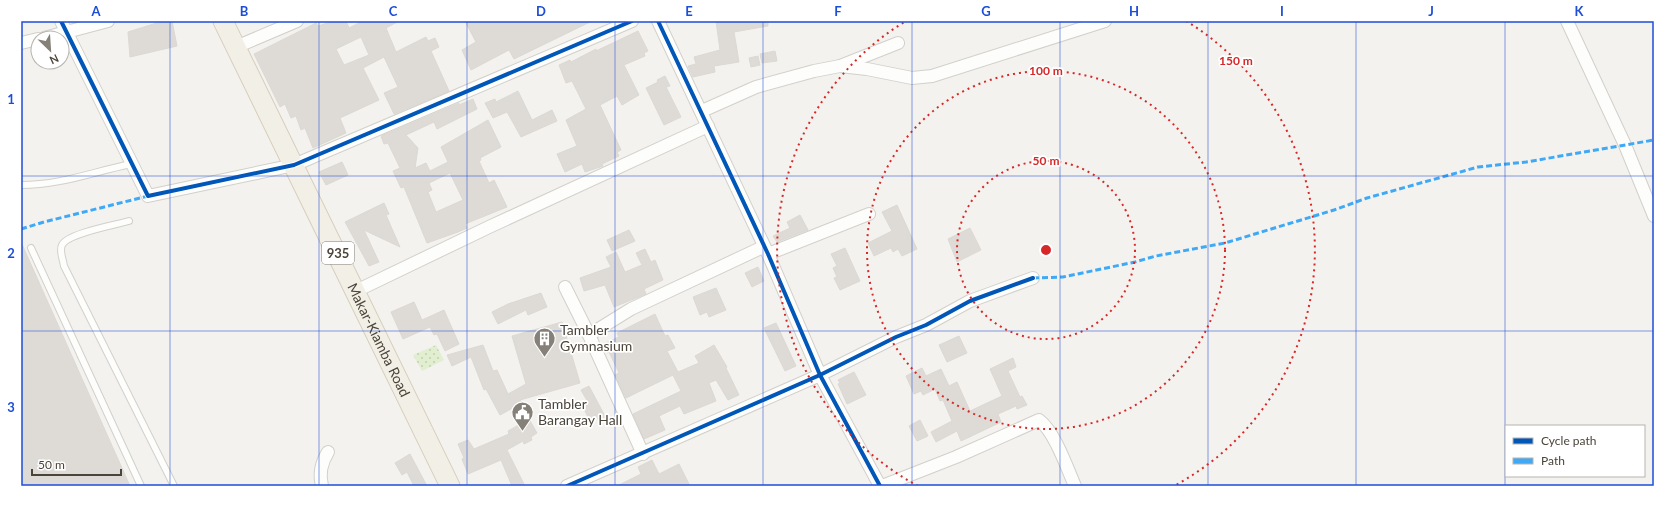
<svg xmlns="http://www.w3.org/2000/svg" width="1675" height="507" viewBox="0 0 1675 507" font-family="Lato,sans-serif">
<defs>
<pattern id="park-dots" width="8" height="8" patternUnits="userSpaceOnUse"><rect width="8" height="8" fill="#e1eecf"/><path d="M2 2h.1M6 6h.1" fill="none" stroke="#c3cdb2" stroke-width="1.8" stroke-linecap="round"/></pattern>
</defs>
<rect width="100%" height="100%" fill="#f4f2ee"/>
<polygon fill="url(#park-dots)" points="436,345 444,360 422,371 413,355"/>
<g fill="#dedbd6" stroke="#dcd9d4" fill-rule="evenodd">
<polygon points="163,21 172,21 177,46 130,57 128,32"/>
<path d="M334 21H346L349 28 363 21H399L386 28 396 52 426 37 428 41 435 38 439 47 431 51 449 91 394 114 384 93 398 87 384 57 363 68 379 100 340 118 346 133 313 148 305 128 301 130 296 116 291 118 285 104 280 107 254 54 316 23 318 26ZM361 37 369 55 344 65 336 49Z"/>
<polygon points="465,21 592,21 514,59 509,50 471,70 462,50 476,42"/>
<polygon points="716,21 768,21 768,26 734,32 739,62 714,66 715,72 693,77 688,66 696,64 694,57 720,50"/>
<polygon points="638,31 648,51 644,53 645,56 624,65 639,95 622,105 617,96 600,105 621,150 617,152 619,156 602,164 603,166 585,172 582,164 565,172 557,154 577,146 566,120 586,109 572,81 566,83 559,65 570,60 571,62 596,49 596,51"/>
<polygon points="775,51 777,61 762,63 760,54"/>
<polygon points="758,56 760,65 751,67 749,58"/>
<polygon points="665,76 670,86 666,87 681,117 664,125 646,88 658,82 657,80"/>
<polygon points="518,91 532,120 552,110 557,121 521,137 507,112 493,118 485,103 495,99 496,102"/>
<path d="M473 99 477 109 437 129 434 122 406 135 418 148 415 168 426 163 430 171 448 162 441 147 488 120 501 147 480 158 481 160 479 161 489 183 494 180 507 207 465 224 467 228 458 232 427 243 404 187 401 188 393 171 400 168 388 143 384 144 381 136 459 103V105ZM450 173 463 200 436 212 428 192 432 190 429 183Z"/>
<polygon points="342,162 348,175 326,185 319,172"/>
<polygon points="384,203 389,214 386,215 400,247 364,230 379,262 369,266 345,222"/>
<polygon points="897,205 917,249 902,256 898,249 893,252 891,248 874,256 868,243 892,231 882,212"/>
<polygon points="800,215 808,230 777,242 773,236 790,228 787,222"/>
<polygon points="970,228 981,250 957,262 948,239"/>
<polygon points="629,230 635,241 612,251 607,240"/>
<polygon points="21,242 130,486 21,486"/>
<polygon points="845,248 860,281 840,290 834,278 837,277 833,268 837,266 831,254"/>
<polygon points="645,249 651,262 655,260 663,280 644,289 646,294 614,307 605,285 584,291 580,278 611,267 606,257 616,252 625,272 642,265 636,253"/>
<polygon points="758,267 764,281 752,287 745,273"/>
<polygon points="716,288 726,310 709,317 707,312 700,315 693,297"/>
<polygon points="541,293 547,307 528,315 526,310 498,324 492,312 508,304"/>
<polygon points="414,302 422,320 444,310 459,344 445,351 437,334 434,335 430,327 403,339 391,312"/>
<polygon points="655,314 665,336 668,335 675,348 667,351 678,372 699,363 695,356 714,345 727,367 726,368 739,395 728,400 716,380 709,383 716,401 684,414 680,406 659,416 665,430 644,439 633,414 681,391 673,375 626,398 615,375 619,373 609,352 607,353 603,344 619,337 617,333"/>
<polygon points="562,322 580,383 520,400 522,403 500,415 486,389 484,390 471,357 452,366 447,355 483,345 493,371 497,370 508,394 526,384 512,336"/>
<polygon points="776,323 796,366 785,371 764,328"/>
<polygon points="959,336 967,353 947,362 939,345"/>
<polygon points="1013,358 1016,367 1008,371 1020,397 1022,396 1027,405 1017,409 1016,406 998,414 1001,422 961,441 957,431 936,442 931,432 952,421 943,400 940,401 935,389 923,395 921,391 914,394 906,376 922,368 926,376 941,369 949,386 957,382 970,411 1002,396 990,369"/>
<polygon points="854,372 866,395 847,404 838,384 840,383 838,380"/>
<polygon points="589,386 607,420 601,424 595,415 589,419 583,407 589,404 581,390"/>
<polygon points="529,419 537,433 531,437 532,440 524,444 523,441 507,450 525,486 512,486 501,460 468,474 462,459 464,458 458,444 468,440 474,449 509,434 508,431"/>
<polygon points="920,420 928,436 917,441 909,426"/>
<polygon points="410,454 427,486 414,486 407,472 402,475 395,463"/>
<polygon points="652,460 659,474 679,464 690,486 617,486 641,474 638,467"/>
</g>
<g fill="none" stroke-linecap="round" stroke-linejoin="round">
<defs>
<g id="service">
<path d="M21 185C61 185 92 172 131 164"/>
<path d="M129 221C116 225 68 233 62 245 59 251 63 259 64 266L174 486"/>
<polyline points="31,248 141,486"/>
</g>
<g id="minor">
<polyline points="61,21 148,196 294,165 632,21"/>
<polyline points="658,21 768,254 820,375 880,486"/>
<polyline points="1567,21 1625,145 1654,216"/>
<polyline points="44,38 108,21"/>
<polyline points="21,43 38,39"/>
<polyline points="236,47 297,21"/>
<polyline points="840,66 867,69 912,78 932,76 1105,21"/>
<polyline points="702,111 756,87 814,71 840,66 898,43"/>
<polyline points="768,254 869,214"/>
<polyline points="565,287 589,335"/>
<polyline points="356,291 489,227 708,126"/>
<polyline points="643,454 589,335 631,309 763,247"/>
<path d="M322 486C319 474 321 463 328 452"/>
<polyline points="567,486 820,375 896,337 926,325 970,301 1033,278"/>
<path d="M882 486 956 457 1039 420C1055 432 1067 468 1075 486"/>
</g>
<g id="primary">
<path id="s1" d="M223 21 450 486"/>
</g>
</defs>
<use href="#service" stroke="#d2d0cb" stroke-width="8"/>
<use href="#minor" stroke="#d2d0cb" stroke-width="14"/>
<use href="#primary" stroke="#d6cebb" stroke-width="21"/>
<use href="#service" stroke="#fdfdfc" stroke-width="6"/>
<use href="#minor" stroke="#fdfdfc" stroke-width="12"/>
<use href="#primary" stroke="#f2efe6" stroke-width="19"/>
<g stroke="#3fa9f5" stroke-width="3" stroke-dasharray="6 3" stroke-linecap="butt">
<polyline points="21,229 44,222 148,196"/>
<polyline points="1033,278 1063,277 1135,262 1156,256 1225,243 1334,210 1367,198 1478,167 1526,162 1654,140"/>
</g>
<defs>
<g id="cycleway">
<polyline points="61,21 148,196 294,165 632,21"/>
<polyline points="658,21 768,254 820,375 880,486"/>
<polyline points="567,486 820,375 896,337 926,325 970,301 1033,278"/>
</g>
</defs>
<use href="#cycleway" stroke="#fff" stroke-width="6"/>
<use href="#cycleway" stroke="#0057b8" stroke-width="4"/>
</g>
<path fill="none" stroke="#1d4ed8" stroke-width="1" stroke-opacity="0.55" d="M170 21V486M319 21V486M467 21V486M615 21V486M763 21V486M912 21V486M1060 21V486M1208 21V486M1356 21V486M1505 21V486M21 176H1654M21 331H1654"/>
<g fill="none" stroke="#d62828" stroke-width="2" stroke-dasharray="2 4">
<circle cx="1046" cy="250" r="89"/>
<circle cx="1046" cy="250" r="179"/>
<path d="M918 486A268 268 0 0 1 906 21M1186 21A268 268 0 0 1 1174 486"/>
</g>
<defs>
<symbol id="building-pin" viewBox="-11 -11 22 30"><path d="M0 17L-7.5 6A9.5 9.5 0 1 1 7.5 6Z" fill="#868178" stroke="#fff"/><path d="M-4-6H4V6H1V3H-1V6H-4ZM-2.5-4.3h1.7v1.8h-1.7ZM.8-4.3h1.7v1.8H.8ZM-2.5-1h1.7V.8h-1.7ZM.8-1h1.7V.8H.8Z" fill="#fff"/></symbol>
<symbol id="civic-pin" viewBox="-11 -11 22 30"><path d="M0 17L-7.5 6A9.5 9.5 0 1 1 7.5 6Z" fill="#868178" stroke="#fff"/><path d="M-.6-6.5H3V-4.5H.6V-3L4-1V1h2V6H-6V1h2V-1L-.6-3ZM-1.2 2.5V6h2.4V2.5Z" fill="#fff"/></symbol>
</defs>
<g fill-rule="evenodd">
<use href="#building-pin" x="532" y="326" width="25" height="34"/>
<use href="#civic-pin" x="510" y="400" width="25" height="34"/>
</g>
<g text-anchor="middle" stroke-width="3.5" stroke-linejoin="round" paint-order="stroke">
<rect fill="#fff" stroke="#817c74" stroke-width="1" x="322" y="242" width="32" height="22" rx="3"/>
<g font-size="13" font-weight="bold" fill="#4b4439">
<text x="338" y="258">935</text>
</g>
<g font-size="14" fill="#4b4439" stroke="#fff" text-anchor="start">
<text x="560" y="335">Tambler<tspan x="560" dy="16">Gymnasium</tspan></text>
<text x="538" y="409">Tambler<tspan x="538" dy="16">Barangay Hall</tspan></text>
</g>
<g font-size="14" fill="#4b4439" stroke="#fff">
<text dy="5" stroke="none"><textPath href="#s1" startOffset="355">Makar-Kiamba Road</textPath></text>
</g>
</g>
<circle cx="1046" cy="250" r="6" fill="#d62828" stroke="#fff" stroke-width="2"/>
<g font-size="12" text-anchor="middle" font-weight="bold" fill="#d62828" stroke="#fff" stroke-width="3.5" stroke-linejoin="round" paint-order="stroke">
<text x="1236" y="65">150 m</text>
<text x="1046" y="75">100 m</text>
<text x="1046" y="165">50 m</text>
</g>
<rect width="1675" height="507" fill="none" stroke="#ffffff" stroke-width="44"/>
<rect x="1505" y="425" width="140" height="52" fill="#ffffff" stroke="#b7b4b0"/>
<rect x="1513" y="438" width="20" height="6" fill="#0057b8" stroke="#b7b4b0"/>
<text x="1541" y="445" font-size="12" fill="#4b4439">Cycle path</text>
<rect x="1513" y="458" width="20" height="6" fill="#3fa9f5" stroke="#b7b4b0"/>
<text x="1541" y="465" font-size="12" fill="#4b4439">Path</text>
<g transform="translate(50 50) rotate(155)"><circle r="19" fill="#ffffff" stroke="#b7b4b0"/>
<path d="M0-3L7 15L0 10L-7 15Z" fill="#868178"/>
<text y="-6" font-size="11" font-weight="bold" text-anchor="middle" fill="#4b4439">N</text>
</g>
<path d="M32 469v6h89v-6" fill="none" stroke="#4b4439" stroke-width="2"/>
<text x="38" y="469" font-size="12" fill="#4b4439" stroke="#ffffff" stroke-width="3" paint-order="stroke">50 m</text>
<rect x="22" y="22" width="1631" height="463" fill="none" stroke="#1d4ed8" stroke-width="1.5"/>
<g font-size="13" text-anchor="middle" font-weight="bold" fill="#1d4ed8">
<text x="96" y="16">A</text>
<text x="244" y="16">B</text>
<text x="393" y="16">C</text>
<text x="541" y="16">D</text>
<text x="689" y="16">E</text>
<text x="838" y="16">F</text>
<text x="986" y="16">G</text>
<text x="1134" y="16">H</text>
<text x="1282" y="16">I</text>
<text x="1431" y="16">J</text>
<text x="1579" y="16">K</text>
<text x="11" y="104">1</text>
<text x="11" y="258">2</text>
<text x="11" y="412">3</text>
</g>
</svg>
